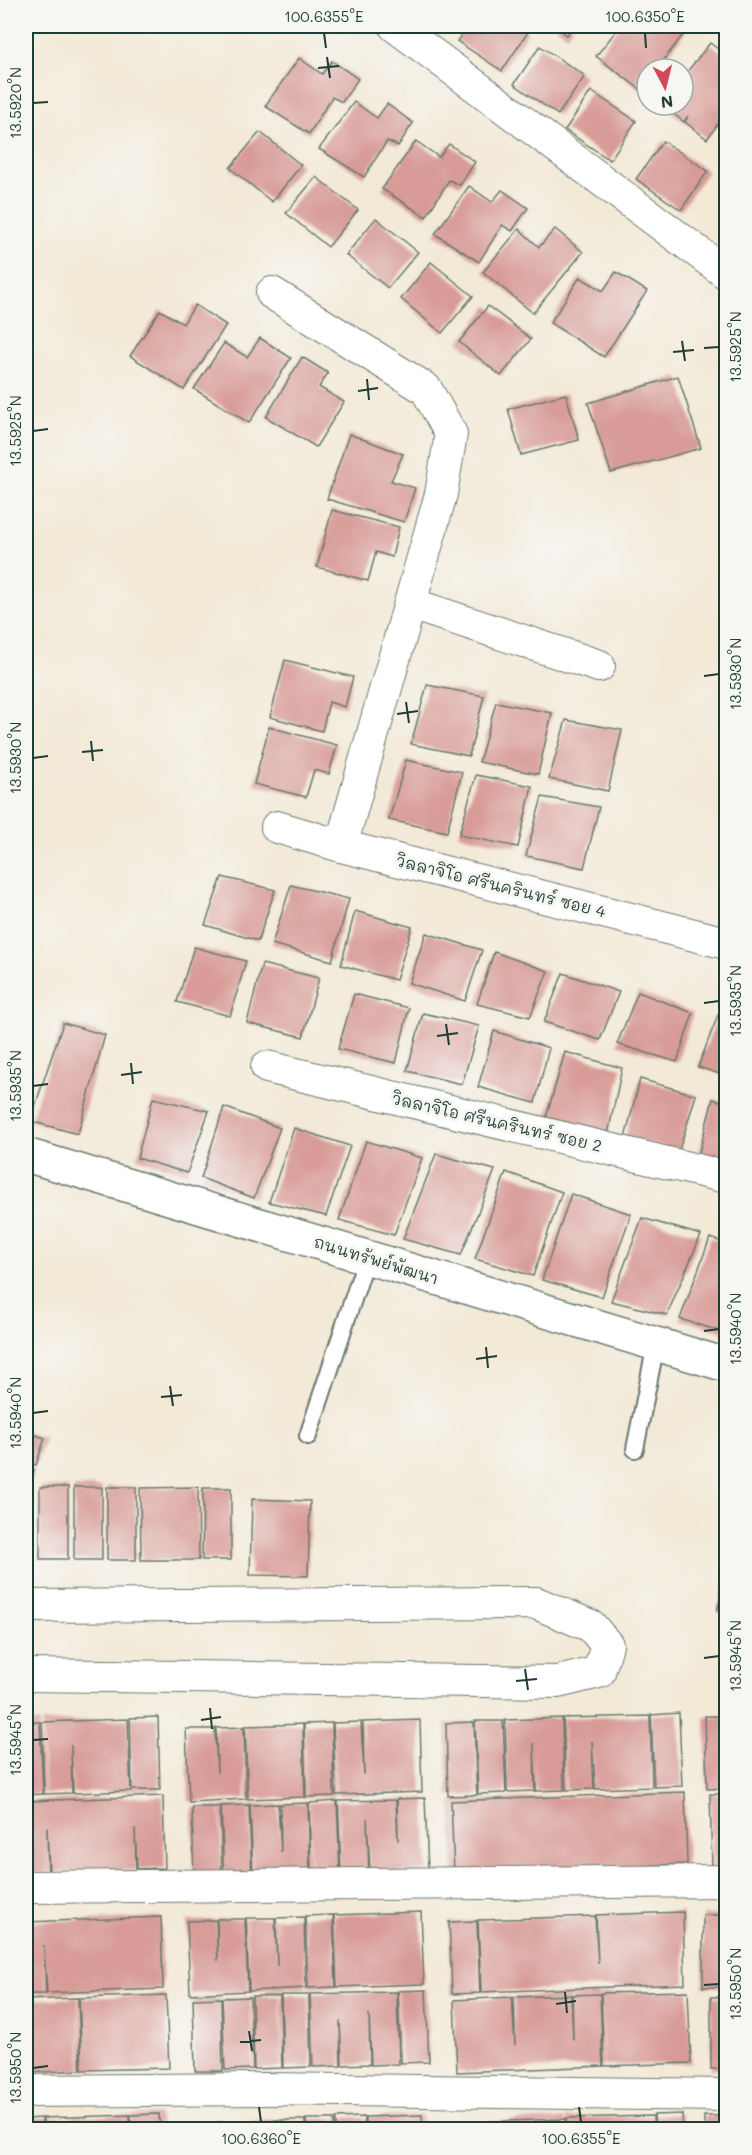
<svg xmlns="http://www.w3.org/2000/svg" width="752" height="2155" viewBox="0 0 752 2155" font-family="Mali,'Playpen Sans Thai',sans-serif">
<rect width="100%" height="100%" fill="#f6f6f2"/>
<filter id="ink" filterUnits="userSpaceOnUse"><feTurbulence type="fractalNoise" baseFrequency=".0167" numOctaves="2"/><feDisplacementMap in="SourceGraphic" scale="12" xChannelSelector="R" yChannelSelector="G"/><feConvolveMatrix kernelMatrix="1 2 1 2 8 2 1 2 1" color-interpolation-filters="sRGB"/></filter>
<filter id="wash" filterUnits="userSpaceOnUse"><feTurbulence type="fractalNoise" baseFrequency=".008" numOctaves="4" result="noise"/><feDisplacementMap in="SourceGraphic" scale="24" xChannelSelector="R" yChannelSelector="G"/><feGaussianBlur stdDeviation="1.35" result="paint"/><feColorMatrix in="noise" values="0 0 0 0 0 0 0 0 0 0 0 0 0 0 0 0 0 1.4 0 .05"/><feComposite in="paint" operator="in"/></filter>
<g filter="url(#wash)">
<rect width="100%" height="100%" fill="#f3e9d7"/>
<g id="blocks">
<g fill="#d89b97">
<polygon points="468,26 519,26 528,32 502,71 457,41"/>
<polygon points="555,26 574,26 567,35"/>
<polygon points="620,26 687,26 689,27 657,69 647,69 647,82 641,90 596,56"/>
<polygon points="710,43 726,55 726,113 707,139 685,122 688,116 684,122 662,105 683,105 683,77"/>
<polygon points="540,46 585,76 558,115 514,84"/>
<polygon points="299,58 322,74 332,61 358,79 342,102 332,97 309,134 265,106"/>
<polygon points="591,91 636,121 610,160 565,130"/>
<polygon points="354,102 377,118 387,104 413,123 398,146 387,141 364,177 319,149"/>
<polygon points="260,132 301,165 272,202 230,168"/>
<polygon points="416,141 439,157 449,144 475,162 460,185 449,180 426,217 382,189"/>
<polygon points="663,141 708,171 681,210 636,179"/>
<polygon points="316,177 358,210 328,247 286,213"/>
<polygon points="469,186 492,202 502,190 528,208 512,231 502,225 479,262 435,234"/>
<polygon points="376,218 418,252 388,288 346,255"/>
<polygon points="519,229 539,247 555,229 583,252 533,313 483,272"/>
<polygon points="431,262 473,296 442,333 401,299"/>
<polygon points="616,272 647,291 604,357 550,323 580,277 603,291"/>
<polygon points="195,305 226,325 184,390 130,356 160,310 183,324"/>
<polygon points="488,306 531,339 501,376 459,342"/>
<polygon points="260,338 291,358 249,423 194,389 224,343 247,357"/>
<polygon points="302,357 328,373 319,387 344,402 316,447 266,417"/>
<polygon points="678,376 701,448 611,473 588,403"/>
<polygon points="566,394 579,440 521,455 508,409"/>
<polygon points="349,434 403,454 391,481 415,488 404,522 327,499"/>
<polygon points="332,510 399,527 392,557 376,552 368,581 317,567"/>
<polygon points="285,660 353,677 345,707 329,702 322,731 270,717"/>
<polygon points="427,685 484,696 469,756 411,744"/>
<polygon points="496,702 552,713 538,774 479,762"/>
<polygon points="566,720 622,730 608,791 549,779"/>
<polygon points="269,727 337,745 329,774 314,770 306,797 254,784"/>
<polygon points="406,760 462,772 447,832 389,820"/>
<polygon points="476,775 532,786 518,847 459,835"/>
<polygon points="542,797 599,807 584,868 526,856"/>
<polygon points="222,877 275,890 258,941 205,925"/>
<polygon points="291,885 349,899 332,961 272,944"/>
<polygon points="355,911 412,927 396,980 341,965"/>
<polygon points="426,933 482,950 465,1001 409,983"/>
<polygon points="194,947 246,961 230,1016 177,1002"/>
<polygon points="494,952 548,971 530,1017 477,1004"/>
<polygon points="262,964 319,978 303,1037 247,1023"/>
<polygon points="563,973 619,992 600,1040 544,1022"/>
<polygon points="638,992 693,1013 677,1062 617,1044"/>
<polygon points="354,994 409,1008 396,1063 338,1049"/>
<polygon points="423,1013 479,1026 462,1084 407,1071"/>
<polygon points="718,1015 726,1018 726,1076 698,1067"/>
<polygon points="63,1023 105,1035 78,1134 30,1121"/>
<polygon points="494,1031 549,1048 535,1103 478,1087"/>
<polygon points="565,1052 622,1068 608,1134 546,1118"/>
<polygon points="640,1079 696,1095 679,1150 625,1138"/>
<polygon points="153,1098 209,1111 187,1173 137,1158"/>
<polygon points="713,1099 726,1103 726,1162 698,1156"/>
<polygon points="224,1107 280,1128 254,1198 201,1178"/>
<polygon points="294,1128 350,1146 326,1216 269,1202"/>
<polygon points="366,1141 422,1158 394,1235 339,1220"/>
<polygon points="436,1154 495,1170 461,1255 403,1239"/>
<polygon points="506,1172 562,1192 533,1276 475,1259"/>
<polygon points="571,1194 631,1214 602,1297 542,1280"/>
<polygon points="642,1218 701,1235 667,1315 611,1301"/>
<polygon points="710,1238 726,1243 726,1333 680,1319"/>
<polygon points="26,1432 45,1438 36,1465 26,1462"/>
<polygon points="26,1467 34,1470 26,1495"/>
<rect x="40" y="1487" width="28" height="72"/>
<rect x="74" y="1487" width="28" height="73"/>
<rect x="107" y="1487" width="29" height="73"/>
<polygon points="198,1487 199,1560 141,1560 140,1488"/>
<polygon points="203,1488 231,1488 231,1560 202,1560"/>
<polygon points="252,1499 310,1501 308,1576 250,1575"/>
<polygon points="726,1577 726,1613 717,1611"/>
<polygon points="679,1713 682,1786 654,1787 651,1715"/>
<polygon points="650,1716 652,1787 595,1789 592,1741 594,1789 566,1790 563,1718"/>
<polygon points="705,1716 726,1716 726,1788 707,1789"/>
<polygon points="158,1717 160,1790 132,1790 130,1718"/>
<polygon points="562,1718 564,1790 536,1791 534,1743 535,1791 507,1792 505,1720"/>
<polygon points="128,1719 131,1791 73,1793 71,1745 72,1793 44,1794 42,1722"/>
<polygon points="420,1720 422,1792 336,1795 333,1723 361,1722 364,1775 363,1722"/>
<polygon points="475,1721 503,1721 506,1793 478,1794"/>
<polygon points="26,1722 40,1722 43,1794 26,1795"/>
<polygon points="474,1722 477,1795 448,1796 446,1723"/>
<polygon points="332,1723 334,1796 306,1797 304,1724"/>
<polygon points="303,1724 305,1797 248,1799 245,1726"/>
<polygon points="244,1727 246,1799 189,1802 186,1729 215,1729 217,1773 216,1728"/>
<polygon points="685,1792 687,1864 454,1873 451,1801"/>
<polygon points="710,1794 726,1794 726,1866 712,1867"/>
<polygon points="163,1796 165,1868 137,1869 135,1828 136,1870 49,1872 47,1827 48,1873 26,1873 26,1801"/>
<polygon points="425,1798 428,1871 370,1873 367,1818 369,1873 341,1874 338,1801 396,1800 398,1841 397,1799"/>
<polygon points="337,1801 340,1874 311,1874 309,1803"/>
<polygon points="308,1803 310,1875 253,1877 250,1805 278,1804 281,1852 280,1804"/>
<polygon points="249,1805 252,1877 224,1878 221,1806"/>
<polygon points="192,1807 220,1807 222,1879 194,1880"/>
<polygon points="421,1912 424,1984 337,1987 334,1915"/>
<polygon points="683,1912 685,1984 481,1992 478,1920 595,1916 598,1964 596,1915"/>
<polygon points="333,1915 336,1987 308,1988 305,1916"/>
<rect x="703" y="1915" width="23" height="72"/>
<polygon points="161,1917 163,1989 47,1993 44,1945 46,1994 26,1994 26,1922"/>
<polygon points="304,1917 306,1988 249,1991 246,1918 275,1918 277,1966 276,1918"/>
<polygon points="217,1919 245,1919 248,1991 190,1994 187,1921 216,1920 218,1961"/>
<polygon points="477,1921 480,1993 452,1994 449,1922"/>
<polygon points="426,1990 429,2062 401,2063 398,1991"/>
<polygon points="688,1991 691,2063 604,2066 601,1993"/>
<polygon points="397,1992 399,2064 371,2065 369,2014 370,2064 342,2065 340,2021 341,2066 313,2067 310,1994"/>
<polygon points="600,1994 603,2066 457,2072 454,2000 512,1997 515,2045 514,1997 571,1995 573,2040 572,1995"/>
<polygon points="166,1995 169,2068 82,2070 79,1998"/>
<polygon points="281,1995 309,1995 311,2067 283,2068"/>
<polygon points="252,1996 280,1996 282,2068 254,2069"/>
<polygon points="250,1997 253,2069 225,2070 222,1998"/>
<rect x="711" y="1997" width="15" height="72"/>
<polygon points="78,1998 81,2070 26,2073 26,2000"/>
<polygon points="221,1998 223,2071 195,2071 193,1999"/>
<polygon points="159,2114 160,2130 131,2130 131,2115"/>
<polygon points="682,2114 683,2130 655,2130 654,2115"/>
<polygon points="130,2115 130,2130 43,2130 43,2118"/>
<polygon points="422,2115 423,2130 365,2130 365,2117"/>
<polygon points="653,2116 653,2130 567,2130 566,2118"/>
<rect x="704" y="2116" width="22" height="14"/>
<polygon points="364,2117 364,2130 336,2130 336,2118"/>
<polygon points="42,2118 42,2130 26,2130 26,2119"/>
<polygon points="306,2119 334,2119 335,2130 307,2130"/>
<polygon points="565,2119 565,2130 479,2130 478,2122"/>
<polygon points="276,2120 276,2130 248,2130 248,2121"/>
<rect x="277" y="2120" width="28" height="10"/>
<polygon points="246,2121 247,2130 218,2130 218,2122"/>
<polygon points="217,2123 217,2130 189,2130 188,2125"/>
<rect x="449" y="2123" width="28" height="7"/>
</g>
</g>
</g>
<g filter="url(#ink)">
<use href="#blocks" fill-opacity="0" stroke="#69796d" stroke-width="1.5"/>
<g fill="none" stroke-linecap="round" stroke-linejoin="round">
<defs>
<g id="service">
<polyline points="308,1436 367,1257"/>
<polyline points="635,1449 656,1344"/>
</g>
<g id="minor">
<polyline points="395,26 726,273"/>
<polyline points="272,293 426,389 451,434 441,494 341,846"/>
<polyline points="411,604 599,666"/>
<polyline points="277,827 341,846 726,943"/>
<polyline points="267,1067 726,1177"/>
<polyline points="26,1606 536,1603 591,1626 607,1645 599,1672 558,1682 26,1675"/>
<polyline points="26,1887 726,1881"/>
<polyline points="26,2091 267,2089 726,2095"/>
</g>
<polyline id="tertiary" points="26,1155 726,1365"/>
</defs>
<use href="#service" stroke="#69796d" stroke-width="20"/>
<use href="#minor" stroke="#69796d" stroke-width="34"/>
<use href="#tertiary" stroke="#69796d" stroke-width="36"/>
<use href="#service" stroke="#fff" stroke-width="16"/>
<use href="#minor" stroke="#fff" stroke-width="32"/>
<use href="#tertiary" stroke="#fff" stroke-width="33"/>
</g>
</g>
<path fill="none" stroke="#1f3d34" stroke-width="2" d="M324 33 326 48M645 33 646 48M327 57 330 78M318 68 339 66M33 103 48 102M682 341 685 361M704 348 719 347M673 352 694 350M367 379 369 400M358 391 378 388M33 431 48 429M704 676 719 674M406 702 409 723M397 714 418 711M91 741 93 761M82 752 103 750M33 758 48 756M704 1003 719 1001M446 1024 449 1045M437 1036 458 1033M131 1063 133 1084M121 1075 142 1072M33 1086 48 1084M704 1331 719 1329M486 1347 488 1368M476 1359 497 1356M170 1386 173 1406M161 1397 182 1395M33 1413 48 1411M704 1658 719 1656M525 1669 528 1690M516 1681 537 1679M210 1708 212 1729M201 1720 221 1717M33 1740 48 1739M704 1985 719 1984M565 1992 567 2013M556 2004 576 2001M249 2031 252 2051M240 2042 261 2040M33 2068 48 2066M259 2107 261 2122M579 2107 581 2122"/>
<g text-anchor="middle" stroke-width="6" stroke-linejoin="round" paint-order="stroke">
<g font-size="16" fill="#1f3d34" stroke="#f6f6f2">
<text transform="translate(501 886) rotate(14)" y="6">วิลลาจิโอ ศรีนครินทร์ ซอย 4</text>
<text transform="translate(497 1122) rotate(13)" y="6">วิลลาจิโอ ศรีนครินทร์ ซอย 2</text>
<text transform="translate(376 1260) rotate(17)" y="6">ถนนทรัพย์พัฒนา</text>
</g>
</g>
<rect width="752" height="2155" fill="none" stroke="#f6f6f2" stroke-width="66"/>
<g transform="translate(665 87) rotate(173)"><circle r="28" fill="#f6f6f2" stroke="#a0aca6" stroke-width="1.5"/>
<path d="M0-4.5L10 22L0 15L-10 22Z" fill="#d1495b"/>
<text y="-9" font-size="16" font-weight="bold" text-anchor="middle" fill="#1f3d34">N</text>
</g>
<rect x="33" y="33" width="686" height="2089" fill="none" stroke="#1f3d34" stroke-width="2"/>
<g font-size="15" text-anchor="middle" fill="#1f3d34">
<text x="324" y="22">100.6355°E</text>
<text x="645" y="22">100.6350°E</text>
<text transform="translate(16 103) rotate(-90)" y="5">13.5920°N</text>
<text transform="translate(736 347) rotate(-90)" y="5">13.5925°N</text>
<text transform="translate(16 431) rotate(-90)" y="5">13.5925°N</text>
<text transform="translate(736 674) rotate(-90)" y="5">13.5930°N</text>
<text transform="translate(16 758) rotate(-90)" y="5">13.5930°N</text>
<text transform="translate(736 1001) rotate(-90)" y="5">13.5935°N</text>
<text transform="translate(16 1086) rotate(-90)" y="5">13.5935°N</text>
<text transform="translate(736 1329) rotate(-90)" y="5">13.5940°N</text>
<text transform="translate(16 1413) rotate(-90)" y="5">13.5940°N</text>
<text transform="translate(736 1656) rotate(-90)" y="5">13.5945°N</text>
<text transform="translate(16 1740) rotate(-90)" y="5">13.5945°N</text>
<text transform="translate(736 1984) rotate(-90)" y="5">13.5950°N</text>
<text transform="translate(16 2068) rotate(-90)" y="5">13.5950°N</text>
<text x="261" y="2144">100.6360°E</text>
<text x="581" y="2144">100.6355°E</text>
</g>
</svg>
